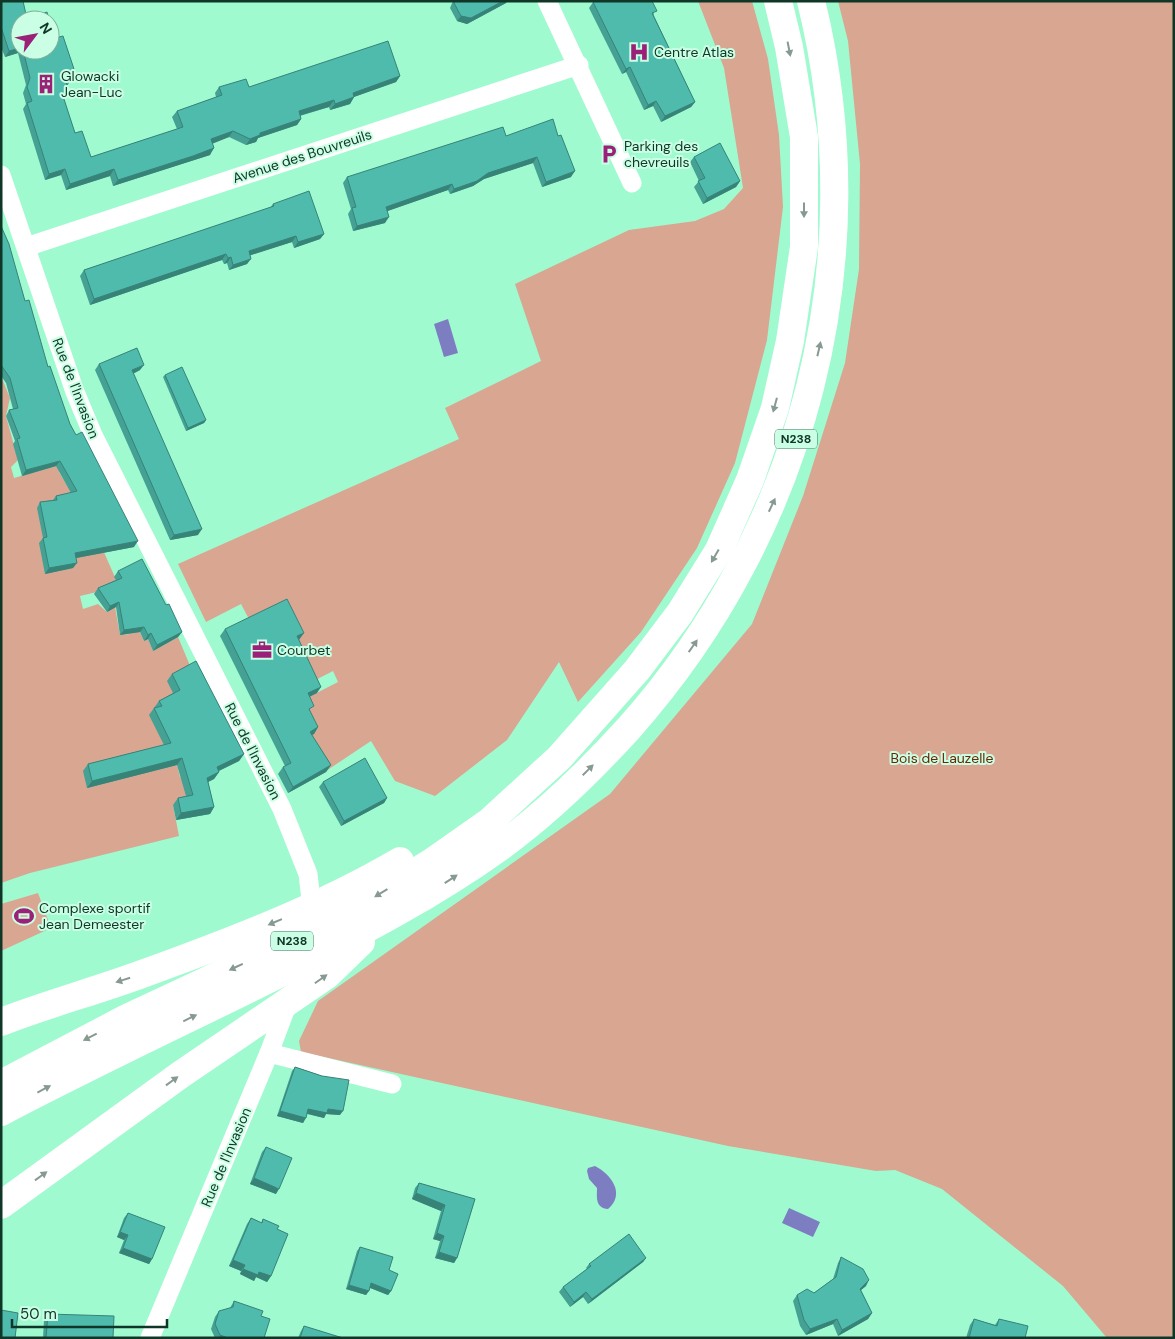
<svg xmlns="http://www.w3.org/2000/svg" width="1175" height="1339" viewBox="0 0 1175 1339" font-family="'DM Sans',sans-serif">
<rect width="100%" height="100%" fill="#a0facf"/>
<g fill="#d9a691">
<polygon points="698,1 752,1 768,59 779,135 783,207 767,340 735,463 697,548 641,632 578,702 559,662 507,740 435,796 395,781 371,741 326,771 318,759 303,700 338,682 333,671 302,687 250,621 241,604 206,622 178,564 459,439 445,408 541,361 515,284 629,230 695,221 724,209 743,188 724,68"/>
<polygon points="838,1 1174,1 1174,1338 1107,1338 1063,1286 942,1189 895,1170 876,1171 728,1146 301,1052 299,1041 318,1001 610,794 752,624 803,496 845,363 859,269 860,164 848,41"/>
<polygon points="1,376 10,398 6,416 18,460 11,467 14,478 62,464 59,472 95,532 118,584 97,592 80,596 83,609 98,604 107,612 115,607 120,635 130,634 138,628 144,641 148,639 153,651 178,637 191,668 175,697 175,766 177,765 180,777 200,793 173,805 179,836 30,873 1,883"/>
<polygon points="38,893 51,928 1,951 1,904"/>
</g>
<g fill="#7d7ec2">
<polygon points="448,319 458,353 444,357 434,324"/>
<path d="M595 1166C611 1174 626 1194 608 1209 595 1208 597 1197 597 1188L589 1179 587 1171 588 1168Z"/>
<polygon points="789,1208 820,1222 813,1237 782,1223"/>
</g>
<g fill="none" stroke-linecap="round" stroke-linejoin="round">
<g stroke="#fff" stroke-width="19">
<polyline points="547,1 632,183"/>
<polyline points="1,175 75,392 93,435 282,809 308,874 313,917"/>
<polyline points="26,247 579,65"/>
<polyline points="269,1053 392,1084"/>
<polyline points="150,1338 269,1053 289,1000"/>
</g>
<g stroke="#fff" stroke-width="28">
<path d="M1 1022C47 1004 96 991 142 974 230 942 320 908 400 861"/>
<polyline points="1,1084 127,1018 339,919 432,862 489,822 559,758 637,670 680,613 719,550 750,480 775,408 790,341 804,247 804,137 789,47 778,1"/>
<path d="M1 1112C96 1062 193 1017 289 969 362 932 433 895 500 847 548 812 590 771 629 728 805 530 875 260 811 1"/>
<polyline points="1,1205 180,1075 327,975 361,942"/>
</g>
</g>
<g fill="#44a194">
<polygon points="1,1 27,19 49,20 20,20 20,50 50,50 55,38 74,69 69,76 71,80 67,86 64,96 63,97 75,133 91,157 177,129 172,117 177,111 216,97 215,93 219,87 249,87 400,76 396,82 354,97 350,104 330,110 329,107 300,116 301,119 297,125 258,138 256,142 246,145 229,137 212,143 210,155 188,162 113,186 110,176 66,190 61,175 45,180 23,109 26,104 23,93 26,85 18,53 5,57 1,47"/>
<polygon points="453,1 507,1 506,3 467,24 457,21 450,8"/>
<polygon points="594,1 652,1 654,16 695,102 691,107 661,122 653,106 644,110 626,72 622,74 589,8"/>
<polygon points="506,136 571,177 542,187 533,163 484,179 473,186 450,194 448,190 387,211 385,223 353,231 348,214 351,209 343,183 347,177"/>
<polygon points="694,157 740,181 736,187 703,204 694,187 699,181 690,162"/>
<polygon points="273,204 324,234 320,239 294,248 292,242 250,255 247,264 229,270 227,263 224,264 222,260 90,305 80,276 84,270 270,208"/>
<polygon points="1,226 25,301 48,367 70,424 134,547 76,558 73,568 45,574 39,543 43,538 37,508 40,502 53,500 56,496 71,493 56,466 22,476 13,444 15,441 6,416 9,410 13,409 6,383 1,376"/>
<polygon points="99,364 140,370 133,374 198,535 170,540 95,370"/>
<polygon points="165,375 206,420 204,423 186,431 163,377"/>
<polygon points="118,571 166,605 182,632 178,637 153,651 148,639 144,641 140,632 120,635 116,607 107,612 94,594 98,588 116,580 114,577"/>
<polygon points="225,629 299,640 317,693 309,697 310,712 318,727 314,734 312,735 331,765 326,772 288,793 278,774 283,767 285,766 220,636"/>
<polygon points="172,674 244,754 239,761 219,771 219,772 214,779 208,782 214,807 210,814 176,820 173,805 178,798 186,796 177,765 87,788 83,771 88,764 164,745 149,715 159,701 173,693 167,681"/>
<polygon points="323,782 387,798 384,803 341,826 319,787"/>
<polygon points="295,1067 322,1076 340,1115 326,1114 324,1118 307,1114 303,1123 277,1116 292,1071"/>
<polygon points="266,1147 276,1194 250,1184 262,1152"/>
<polygon points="419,1183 475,1199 457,1258 454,1263 435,1258 440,1241 433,1239 441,1211 412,1199 415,1188"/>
<polygon points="128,1213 152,1259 149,1264 119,1253 124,1240 117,1237 124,1218"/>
<polygon points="251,1218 261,1223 263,1219 277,1229 271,1276 267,1282 256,1277 254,1281 240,1274 241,1271 229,1266 247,1224"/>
<polygon points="360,1247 389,1270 391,1291 388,1295 370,1288 366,1295 346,1289 357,1251"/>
<polygon points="841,1257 866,1286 861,1290 872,1313 868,1319 838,1336 833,1324 806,1335 800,1326 793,1301 797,1295 814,1293 833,1279 838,1263"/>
<polygon points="646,1258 643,1262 588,1304 583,1297 570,1307 559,1292 563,1287 587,1269 586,1268 589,1264"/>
<polygon points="234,1301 261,1316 264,1338 215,1338 211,1329 215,1317 219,1311 230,1308"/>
<polygon points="48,1314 113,1338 43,1338 44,1320"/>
<polygon points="974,1319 995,1325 999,1319 1025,1338 966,1338 970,1325"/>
<polygon points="304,1326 343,1338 298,1338 301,1331"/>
</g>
<g fill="#378378">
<polygon points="503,1 507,1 506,3 467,24 457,21 461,16"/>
<polygon points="20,48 20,50 18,53 5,57 9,51"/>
<polygon points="630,67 626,72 622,74 626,69"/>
<polygon points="74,69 70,75 63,78 68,72"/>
<polygon points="400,76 396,82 348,99 353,93"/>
<polygon points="69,90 64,96 57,99 62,93"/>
<polygon points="354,97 350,104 330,110 335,104"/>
<polygon points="334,100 329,107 294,117 299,111"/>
<polygon points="656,101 653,106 644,110 648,105"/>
<polygon points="695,102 691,107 661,122 665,116"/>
<polygon points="301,119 297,125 258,138 256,142 246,145 250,139 260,133"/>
<polygon points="233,131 229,137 207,146 211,139"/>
<polygon points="214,148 210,155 113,186 118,180"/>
<polygon points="537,157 533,163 484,179 473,186 450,194 454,189 488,173"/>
<polygon points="65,169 61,175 45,180 49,174"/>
<polygon points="114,169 110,176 66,190 70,184"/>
<polygon points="575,171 571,177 542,187 546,182"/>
<polygon points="740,181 736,187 703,204 707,198"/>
<polygon points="452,184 448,190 382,213 386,207"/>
<polygon points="389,217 385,223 353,231 357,226"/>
<polygon points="324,234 320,239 294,248 298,242"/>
<polygon points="296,236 292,242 245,257 249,251"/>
<polygon points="226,254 222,260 90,305 94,299"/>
<polygon points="231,257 227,263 224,264 228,258"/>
<polygon points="251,259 247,264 229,270 233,265"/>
<polygon points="144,365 140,370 128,376 132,370"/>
<polygon points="206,420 204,423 186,431 188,428"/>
<polygon points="60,461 56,466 22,476 26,470"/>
<polygon points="202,529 198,535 170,540 174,535"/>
<polygon points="138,541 134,547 71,559 75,553"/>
<polygon points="77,563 73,568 45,574 49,568"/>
<polygon points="119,602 116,607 107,612 110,606"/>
<polygon points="144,627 140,632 120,635 124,630"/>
<polygon points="182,632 178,637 153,651 157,645"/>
<polygon points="151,633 148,639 144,641 148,635"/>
<polygon points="304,633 299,640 292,643 297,636"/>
<polygon points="321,687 317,693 303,700 308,693"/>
<polygon points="318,727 314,734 305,738 310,732"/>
<polygon points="244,754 239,761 212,774 217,767"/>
<polygon points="182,758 177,765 87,788 92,781"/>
<polygon points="331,765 326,772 288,793 293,787"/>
<polygon points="219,772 214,779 202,785 207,778"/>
<polygon points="387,798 384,803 341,826 344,821"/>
<polygon points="214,807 210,814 176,820 181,813"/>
<polygon points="308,1109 328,1109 343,1111 340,1115 326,1114 324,1118 305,1113"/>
<polygon points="280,1111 306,1118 303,1123 277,1116"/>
<polygon points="254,1178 279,1189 276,1194 250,1184"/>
<polygon points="416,1193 445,1205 441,1211 412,1199"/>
<polygon points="120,1232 128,1235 124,1240 117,1237"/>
<polygon points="437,1233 444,1236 440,1241 433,1239"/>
<polygon points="123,1248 152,1259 149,1264 119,1253"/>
<polygon points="439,1252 457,1258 454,1263 435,1258"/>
<polygon points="646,1258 643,1262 588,1304 592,1299"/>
<polygon points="233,1260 245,1265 241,1271 229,1266"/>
<polygon points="243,1269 259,1272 271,1276 267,1282 256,1277 254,1281 240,1274"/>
<polygon points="869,1280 866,1286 856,1294 860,1289"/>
<polygon points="371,1283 391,1291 388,1295 368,1287"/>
<polygon points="349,1285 369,1291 366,1295 346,1289"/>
<polygon points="586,1292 583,1297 570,1307 574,1302"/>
<polygon points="872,1313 868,1319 838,1336 842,1330"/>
<polygon points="837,1319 833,1324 806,1335 810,1329"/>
<polygon points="220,1335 228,1338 219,1338"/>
</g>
<g fill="#4fbbac" stroke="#378378">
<polygon points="1,1 23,1 27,19 47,12 49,20 20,20 20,48 9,51 1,27"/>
<polygon points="455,1 503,1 471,18 461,16 454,3"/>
<polygon points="596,1 652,1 657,11 652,13 695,102 665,116 656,101 648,105 630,67 626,69 593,2"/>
<polygon points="50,22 55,38 63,36 74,69 68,72 71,80 66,82 69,90 62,93 75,133 82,131 91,157 183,127 177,111 222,95 219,87 246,79 249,87 388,41 400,76 353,93 354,97 335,104 334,100 299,111 301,119 260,133 260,135 250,139 233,131 211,139 214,148 193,156 118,180 114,169 70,184 65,169 49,174 27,103 32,101 27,87 30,78 23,50 50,50"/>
<polygon points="553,119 558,136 561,135 575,171 546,182 537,157 488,173 477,181 454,189 452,184 386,207 389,217 357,226 352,208 356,207 347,177 503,127 506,136"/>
<polygon points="720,143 740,181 707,198 698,181 705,178 694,157"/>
<polygon points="309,191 324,234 298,242 296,236 249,251 251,259 233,265 231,257 228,258 226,254 94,299 84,270 274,206 273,204"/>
<polygon points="1,226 9,244 25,301 29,300 48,367 50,366 70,424 76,435 82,432 138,541 75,553 77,563 49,568 43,538 47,537 40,502 57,500 56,496 77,491 60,461 26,470 17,439 20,438 9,410 18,408 10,378 1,365"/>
<polygon points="137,348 144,365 132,370 202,529 174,535 99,364"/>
<polygon points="182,367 206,420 188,428 165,375"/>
<polygon points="142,559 166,605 169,604 182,632 157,645 151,633 148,635 144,627 124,630 119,602 110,606 98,588 122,578 118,571"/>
<polygon points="287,599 304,633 297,636 321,687 308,693 314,706 309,709 318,727 310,732 331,765 293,787 283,767 291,763 225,629"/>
<polygon points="196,661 244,754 217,767 219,772 207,778 214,807 181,813 178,798 193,795 182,758 92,781 88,764 171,743 154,708 162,706 159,701 180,690 172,674"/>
<polygon points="365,758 387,798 344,821 323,782"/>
<polygon points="295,1067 322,1076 349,1080 343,1111 328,1109 327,1113 308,1109 306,1118 280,1111"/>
<polygon points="266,1147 292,1158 279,1189 254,1178"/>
<polygon points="419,1183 475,1199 457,1258 439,1252 444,1236 437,1233 445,1205 416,1193"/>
<polygon points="128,1213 165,1227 152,1259 123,1248 128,1235 120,1232"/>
<polygon points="251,1218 262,1223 263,1219 279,1226 277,1229 288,1234 271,1276 259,1272 258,1275 243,1269 245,1265 233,1260"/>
<polygon points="629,1234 646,1258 592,1299 586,1292 574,1302 563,1287 591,1266 589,1264"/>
<polygon points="360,1247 393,1257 389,1270 398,1274 391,1291 371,1283 369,1291 349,1285"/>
<polygon points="841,1257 863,1269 869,1280 860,1289 872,1313 842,1330 837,1319 810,1329 804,1320 797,1295 807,1289 814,1293 836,1277"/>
<polygon points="234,1301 263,1311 261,1316 270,1319 264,1338 228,1338 220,1335 215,1324 219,1311 233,1307"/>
<polygon points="1,1310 18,1313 15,1338 1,1338"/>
<polygon points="48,1314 114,1316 113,1338 46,1338"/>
<polygon points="974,1319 997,1326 999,1319 1028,1326 1025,1338 969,1338"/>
<polygon points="304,1326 343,1338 300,1338"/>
</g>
<defs><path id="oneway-solid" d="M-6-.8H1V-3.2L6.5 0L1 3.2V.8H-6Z" transform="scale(1.25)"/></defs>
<g fill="#879a92">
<use href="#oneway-solid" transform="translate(789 49) rotate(79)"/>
<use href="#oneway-solid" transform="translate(804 210) rotate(90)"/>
<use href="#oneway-solid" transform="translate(819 349) rotate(-77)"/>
<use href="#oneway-solid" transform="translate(775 405) rotate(105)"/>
<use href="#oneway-solid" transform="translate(772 505) rotate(-65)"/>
<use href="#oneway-solid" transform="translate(715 556) rotate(120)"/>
<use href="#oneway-solid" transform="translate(693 646) rotate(-55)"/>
<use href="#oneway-solid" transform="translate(588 770) rotate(-45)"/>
<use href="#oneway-solid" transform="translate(451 879) rotate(-33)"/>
<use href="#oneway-solid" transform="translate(381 893) rotate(149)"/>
<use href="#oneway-solid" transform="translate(275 922) rotate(157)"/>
<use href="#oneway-solid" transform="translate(236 967) rotate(155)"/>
<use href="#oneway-solid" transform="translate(321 979) rotate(-35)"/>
<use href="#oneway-solid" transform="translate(123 980) rotate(162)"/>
<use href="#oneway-solid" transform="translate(190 1018) rotate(-26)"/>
<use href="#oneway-solid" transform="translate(90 1037) rotate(153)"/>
<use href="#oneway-solid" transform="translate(172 1081) rotate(-36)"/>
<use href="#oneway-solid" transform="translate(44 1089) rotate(-28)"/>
<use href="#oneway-solid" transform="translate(41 1176) rotate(-36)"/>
</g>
<defs>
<symbol id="hospital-bare" viewBox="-9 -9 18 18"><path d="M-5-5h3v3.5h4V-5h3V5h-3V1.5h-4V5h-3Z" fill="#9b2077" stroke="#cbffe5" stroke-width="2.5" paint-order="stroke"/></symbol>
<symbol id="building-bare" viewBox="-9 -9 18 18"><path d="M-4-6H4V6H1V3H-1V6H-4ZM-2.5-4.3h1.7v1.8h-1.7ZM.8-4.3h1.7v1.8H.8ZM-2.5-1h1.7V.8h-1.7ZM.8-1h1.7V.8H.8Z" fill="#9b2077" stroke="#cbffe5" stroke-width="2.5" paint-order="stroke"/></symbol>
<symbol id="parking-bare" viewBox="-9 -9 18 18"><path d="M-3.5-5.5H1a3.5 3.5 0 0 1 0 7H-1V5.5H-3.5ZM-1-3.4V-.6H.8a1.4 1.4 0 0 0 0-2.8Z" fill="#9b2077" stroke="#cbffe5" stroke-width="2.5" paint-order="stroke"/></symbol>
<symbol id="office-bare" viewBox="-9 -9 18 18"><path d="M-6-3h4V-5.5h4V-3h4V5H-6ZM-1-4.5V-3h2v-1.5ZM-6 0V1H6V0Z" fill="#9b2077" stroke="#cbffe5" stroke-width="2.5" paint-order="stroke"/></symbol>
<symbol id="stadium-bare" viewBox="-9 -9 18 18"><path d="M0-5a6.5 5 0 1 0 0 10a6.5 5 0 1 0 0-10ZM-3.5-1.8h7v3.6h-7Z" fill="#9b2077" stroke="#cbffe5" stroke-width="2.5" paint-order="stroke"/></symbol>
</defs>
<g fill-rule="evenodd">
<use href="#hospital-bare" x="625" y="38" width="28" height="28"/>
<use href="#building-bare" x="32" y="70" width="28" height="28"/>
<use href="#parking-bare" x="595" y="140" width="28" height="28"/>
<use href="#office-bare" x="248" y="636" width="28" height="28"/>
<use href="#stadium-bare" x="10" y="902" width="28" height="28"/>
</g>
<g text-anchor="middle" stroke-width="4" stroke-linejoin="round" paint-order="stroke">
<g fill="#cbffe5" stroke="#47725f" stroke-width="1">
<rect x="775" y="429.5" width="42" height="19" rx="4"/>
<rect x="271" y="931.5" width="42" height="19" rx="4"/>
</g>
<g font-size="12" font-weight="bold" fill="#0f3626">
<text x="796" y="443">N238</text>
<text x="292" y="945">N238</text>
</g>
<g font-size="14" fill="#0f3626" stroke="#cbffe5" text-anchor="start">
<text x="654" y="57">Centre Atlas</text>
<text x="61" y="81">Glowacki<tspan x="61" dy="16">Jean-Luc</tspan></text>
<text x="624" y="151">Parking des<tspan x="624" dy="16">chevreuils</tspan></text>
<text x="277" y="655">Courbet</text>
<text x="39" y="913">Complexe sportif<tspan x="39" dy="16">Jean Demeester</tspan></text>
</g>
<g font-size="14" fill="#0f3626" stroke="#cbffe5">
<text transform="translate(302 156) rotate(-18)" y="5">Avenue des Bouvreuils</text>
<text transform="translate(76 388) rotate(69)" y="5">Rue de l'Invasion</text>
<text transform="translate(253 751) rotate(63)" y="5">Rue de l'Invasion</text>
<text transform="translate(226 1157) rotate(-67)" y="5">Rue de l'Invasion</text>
</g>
<g font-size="14" fill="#6a2704" stroke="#cbffe5">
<text x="942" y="763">Bois de Lauzelle</text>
</g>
</g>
<rect width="1175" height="1339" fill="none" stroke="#0f3626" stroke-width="5"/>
<g transform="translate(35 35) rotate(58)"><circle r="24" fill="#cbffe5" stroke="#80af99"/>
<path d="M0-4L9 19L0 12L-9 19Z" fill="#9b2077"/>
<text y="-8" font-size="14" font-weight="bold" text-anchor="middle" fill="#0f3626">N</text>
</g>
<path d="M12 1319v8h155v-8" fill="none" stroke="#0f3626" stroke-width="2.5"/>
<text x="20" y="1319" font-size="15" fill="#0f3626" stroke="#cbffe5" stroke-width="4" paint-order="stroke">50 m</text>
</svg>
